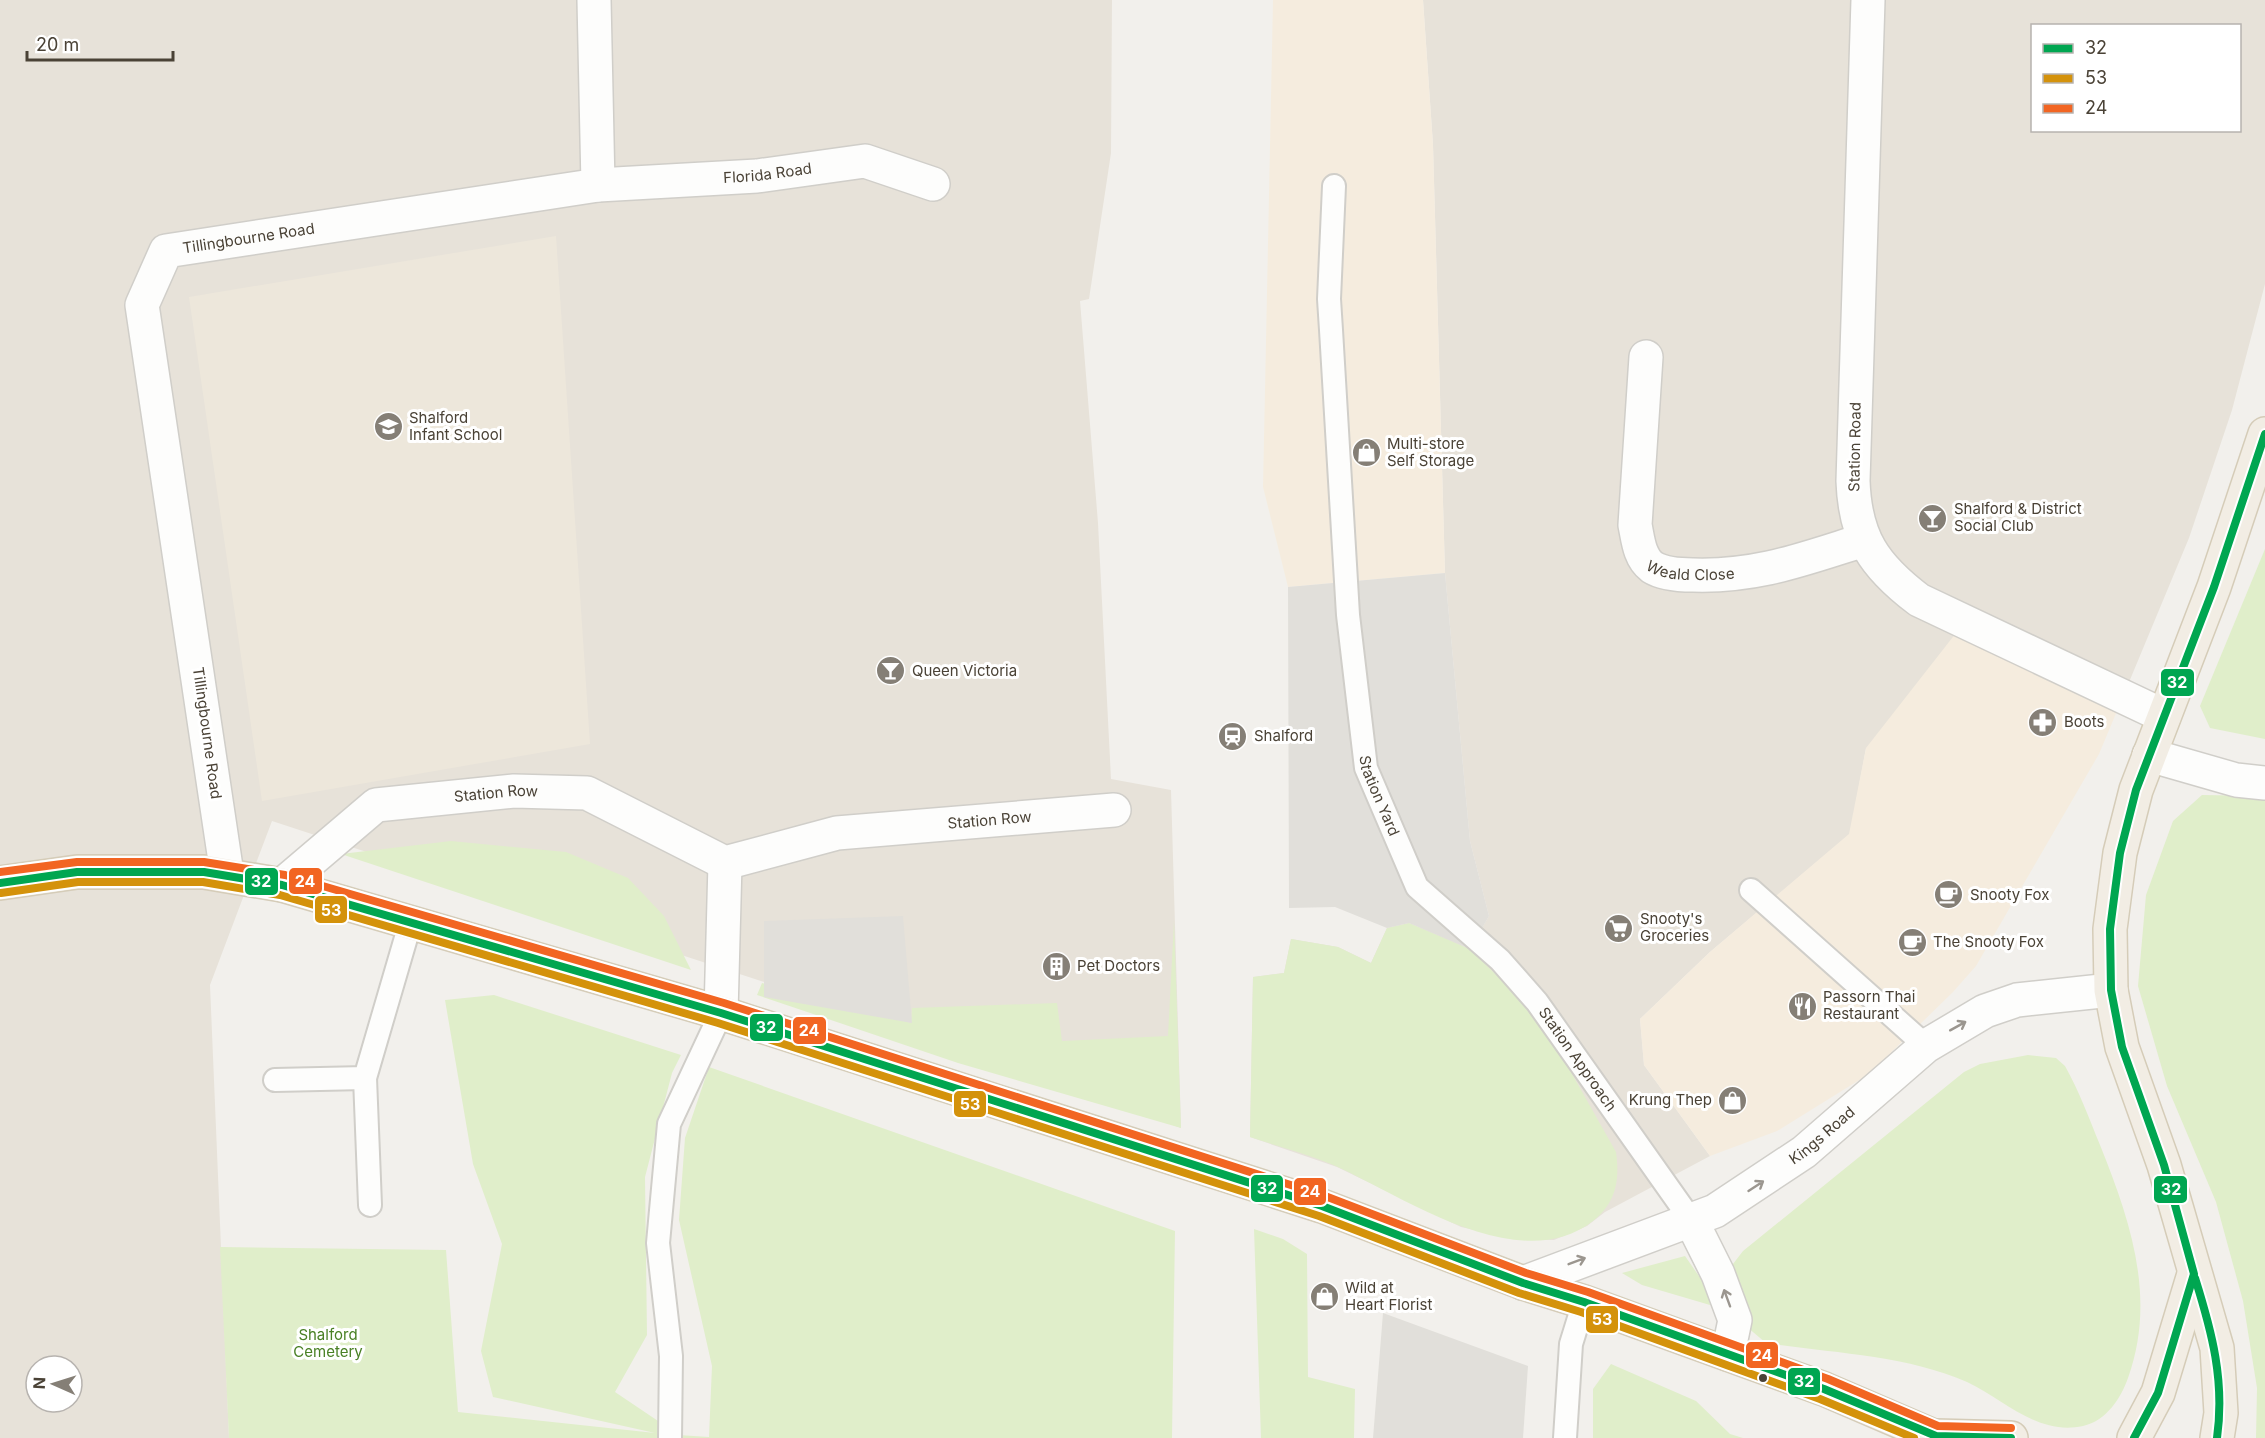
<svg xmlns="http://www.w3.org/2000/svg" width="2265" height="1438" viewBox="0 0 2265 1438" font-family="Inter,sans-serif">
<rect width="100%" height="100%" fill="#f2f0ec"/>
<g fill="#e7e2d9" fill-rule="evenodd">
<path d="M0 0H1112L1111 153 1089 299 1080 301 1098 523 1111 779 1171 790 1181 1128 987 1055 272 821 210 985 229 1438H0ZM36 1366H72V1402H36Z"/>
<path d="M1423 0H2265V284L2232 410 2189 538 2117 711 1866 748 1850 834 1710 952 1640 1019 1644 1065 1710 1156 1605 1212 1587 1226 1554 1240 1516 1239 1461 1227 1337 1167 1250 1137 1253 977 1284 973 1291 939 1338 947 1371 963 1387 928 1409 923 1470 948 1489 916 1470 841 1445 573 1433 145ZM2032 26H2240V130H2032Z"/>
</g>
<g fill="#f5ecde">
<polygon points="1273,0 1423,0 1433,145 1445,573 1288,587 1263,487"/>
<polygon points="1956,633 2117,711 2099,754 1976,966 1953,992 1869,1074 1777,1131 1710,1156 1644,1065 1640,1019 1710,952 1849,834 1866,748"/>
</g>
<polygon fill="#ede7db" points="556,236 590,744 262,801 189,297"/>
<g fill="#e0eeca">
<polygon points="2265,549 2265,739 2210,728 2200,706"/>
<polygon points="2202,795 2265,796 2265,1438 2256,1438 2257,1388 2243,1301 2216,1202 2167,1086 2138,986 2146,895 2173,821"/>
<polygon points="451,841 566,852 628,878 664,916 691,970 341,854"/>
<polygon points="1174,921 1181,1128 958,1063 757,995 762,983 911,1023 912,1008 1057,1003 1062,1041 1168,1036"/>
<path d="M1409 923 1470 949 1541 1019 1616 1152C1620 1180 1616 1203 1593 1221 1521 1277 1408 1200 1340 1168 1312 1155 1279 1147 1250 1137L1253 977 1284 973 1291 939 1338 947 1371 963 1387 928Z"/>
<polygon points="494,995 681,1055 672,1073 645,1177 647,1335 615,1392 664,1425 663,1434 709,1437 712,1366 679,1220 685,1138 709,1067 1175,1231 1172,1438 229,1438 220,1247 446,1250 458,1412 655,1433 493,1397 481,1351 502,1244 473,1164 445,1000"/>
<path d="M2028 1055 2056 1058 2065 1066C2079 1091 2089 1118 2100 1145 2130 1220 2157 1298 2128 1378 2121 1398 2106 1421 2083 1426 2037 1436 2004 1399 1967 1382 1906 1355 1831 1353 1766 1343L1747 1327 1731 1275 1733 1264 1743 1251 1964 1072 1980 1064Z"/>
<polygon points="1254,1229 1283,1239 1307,1254 1308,1377 1355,1389 1354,1438 1261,1438"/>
<polygon points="1685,1256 1708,1289 1710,1305 1642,1285 1622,1273"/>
<polygon points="1611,1364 1696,1401 1730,1434 1743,1438 1593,1438 1593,1389"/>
</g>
<g fill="#e1dfda">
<polygon points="1445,573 1470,841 1489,916 1470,949 1409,923 1387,928 1335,907 1289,908 1288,587"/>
<polygon points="903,916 912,1023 764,997 764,921"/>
<polygon points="1383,1313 1528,1366 1523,1438 1373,1438"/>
</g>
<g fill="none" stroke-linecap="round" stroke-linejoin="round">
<defs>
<g id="lane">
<path id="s1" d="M1334 186 1329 299 1331 330 1348 615 1366 768 1417 887 1500 960 1537 1002 1691 1220"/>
<polyline points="1751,890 1926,1046"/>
<polyline points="365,1078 370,1205"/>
<polyline points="275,1080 365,1078 410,924"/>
<polyline points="670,1438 671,1356 658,1243 669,1124 721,1013"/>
<polyline points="1565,1438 1571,1344 1584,1302"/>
</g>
<g id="street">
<path d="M1868 0 1853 481C1855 538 1874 566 1919 600L2164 716"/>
<path id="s2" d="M598 185 757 176 865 161 933 184"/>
<path id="s3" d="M1646 357 1635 525C1638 539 1639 557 1652 567 1663 574 1680 575 1693 575 1758 577 1803 559 1864 540"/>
<polyline points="2149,755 2236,780 2265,783"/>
<path id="s4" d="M227 874 142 305 166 251 598 185 594 0"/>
<path id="s5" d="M282 885 376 805 514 791 587 793 725 863 837 833 1114 810"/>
<polyline points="721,1013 725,863"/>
<polyline points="1691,1220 1718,1274 1735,1320 1728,1354"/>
<path id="s6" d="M1523 1283 1715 1211 1804 1152 1926 1046 1985 1011 2017 1000 2111 990"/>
</g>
<g id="primary">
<polyline points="0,883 77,872 204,872 282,885 721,1013 1322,1206 1523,1283 1584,1302 1824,1389 1938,1438"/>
<polyline points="1936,1436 2011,1438"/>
<polyline points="2134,1438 2158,1393 2194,1274"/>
<polyline points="2217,1438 2221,1413 2217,1348 2164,1165 2122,1047 2111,990 2110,929 2120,853 2136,790 2214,587 2265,434"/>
</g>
</defs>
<use href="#lane" stroke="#d0cec9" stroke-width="26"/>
<use href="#street" stroke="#d0cec9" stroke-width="36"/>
<use href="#primary" stroke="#d5ccb8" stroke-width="36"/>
<use href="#lane" stroke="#fdfdfc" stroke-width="22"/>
<use href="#street" stroke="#fdfdfc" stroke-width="33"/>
<use href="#primary" stroke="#f2ede4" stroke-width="33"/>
<defs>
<g id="bus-1">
<polyline points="0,883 77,872 204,872 282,885 721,1013 1322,1206 1523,1283 1584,1302 1824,1389 1936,1436 2011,1438"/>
<path d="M2195 1278C2212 1332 2225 1381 2217 1438"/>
<polyline points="2134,1438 2158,1393 2194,1274 2164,1165 2122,1047 2111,990 2110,929 2120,853 2136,790 2214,587 2265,434"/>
</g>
<polyline id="bus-2" points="1,893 78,882 203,882 280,895 718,1023 1319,1216 1519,1293 1581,1312 1820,1399 1914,1438"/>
<polyline id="bus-3" points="0,872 77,862 204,862 285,875 724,1003 1325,1196 1526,1273 1588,1292 1828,1379 1938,1426 2011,1428"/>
</defs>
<use href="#bus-1" stroke="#fff" stroke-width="12"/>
<use href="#bus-2" stroke="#fff" stroke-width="12"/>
<use href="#bus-3" stroke="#fff" stroke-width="12"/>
<use href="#bus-1" stroke="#00a651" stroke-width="8"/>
<use href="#bus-2" stroke="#d4920b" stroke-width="8"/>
<use href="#bus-3" stroke="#f26522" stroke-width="8"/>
</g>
<defs><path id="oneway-shaft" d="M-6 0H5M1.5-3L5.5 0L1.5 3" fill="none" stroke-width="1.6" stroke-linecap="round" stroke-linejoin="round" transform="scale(1.5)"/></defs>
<g stroke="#9b968f">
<use href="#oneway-shaft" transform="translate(1958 1026) rotate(-29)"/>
<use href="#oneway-shaft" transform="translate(1756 1186) rotate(-33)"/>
<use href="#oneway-shaft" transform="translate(1577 1261) rotate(-21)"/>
<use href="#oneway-shaft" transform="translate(1727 1298) rotate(-110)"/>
</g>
<defs>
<symbol id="school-disc" viewBox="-11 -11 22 22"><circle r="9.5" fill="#857f76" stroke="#fff"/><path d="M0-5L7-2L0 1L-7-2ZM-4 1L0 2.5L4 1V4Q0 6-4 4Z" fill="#fff"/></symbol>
<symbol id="shop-disc" viewBox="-11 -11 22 22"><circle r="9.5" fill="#857f76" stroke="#fff"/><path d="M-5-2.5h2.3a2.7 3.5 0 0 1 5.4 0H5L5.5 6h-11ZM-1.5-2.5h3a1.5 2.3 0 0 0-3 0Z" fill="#fff"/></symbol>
<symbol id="bar-disc" viewBox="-11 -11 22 22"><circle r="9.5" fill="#857f76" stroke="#fff"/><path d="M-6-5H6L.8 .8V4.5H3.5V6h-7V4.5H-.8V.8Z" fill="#fff"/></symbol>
<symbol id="pharmacy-disc" viewBox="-11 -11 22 22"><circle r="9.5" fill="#857f76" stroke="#fff"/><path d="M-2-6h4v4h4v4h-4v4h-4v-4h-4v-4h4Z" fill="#fff"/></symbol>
<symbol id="station-disc" viewBox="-11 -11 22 22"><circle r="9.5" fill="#857f76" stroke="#fff"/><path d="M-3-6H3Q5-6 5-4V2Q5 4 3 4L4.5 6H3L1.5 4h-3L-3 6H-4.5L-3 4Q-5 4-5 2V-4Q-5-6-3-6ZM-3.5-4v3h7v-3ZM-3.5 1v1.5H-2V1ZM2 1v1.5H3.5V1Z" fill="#fff"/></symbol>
<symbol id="cafe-disc" viewBox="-11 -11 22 22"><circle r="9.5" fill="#857f76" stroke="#fff"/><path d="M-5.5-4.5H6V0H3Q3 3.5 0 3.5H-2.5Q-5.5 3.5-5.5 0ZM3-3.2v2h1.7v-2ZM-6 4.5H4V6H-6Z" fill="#fff"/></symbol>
<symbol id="supermarket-disc" viewBox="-11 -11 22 22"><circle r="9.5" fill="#857f76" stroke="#fff"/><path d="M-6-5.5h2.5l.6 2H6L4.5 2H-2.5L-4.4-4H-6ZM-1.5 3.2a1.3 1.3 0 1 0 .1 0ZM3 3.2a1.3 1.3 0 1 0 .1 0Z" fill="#fff"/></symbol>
<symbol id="building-disc" viewBox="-11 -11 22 22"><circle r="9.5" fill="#857f76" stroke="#fff"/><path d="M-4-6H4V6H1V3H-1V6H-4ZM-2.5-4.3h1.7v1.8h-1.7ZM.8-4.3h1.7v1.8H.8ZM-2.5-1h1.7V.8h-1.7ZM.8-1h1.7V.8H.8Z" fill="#fff"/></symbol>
<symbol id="restaurant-disc" viewBox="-11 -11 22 22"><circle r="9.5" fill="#857f76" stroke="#fff"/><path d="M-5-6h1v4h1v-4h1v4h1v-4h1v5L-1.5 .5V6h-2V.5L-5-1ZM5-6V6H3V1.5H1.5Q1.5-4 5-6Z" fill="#fff"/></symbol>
</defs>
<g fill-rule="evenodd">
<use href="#school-disc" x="372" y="410" width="33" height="33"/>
<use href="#shop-disc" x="1350" y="436" width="33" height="33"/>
<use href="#bar-disc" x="1916" y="502" width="33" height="33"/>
<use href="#bar-disc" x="874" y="654" width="33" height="33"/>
<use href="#pharmacy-disc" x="2026" y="706" width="33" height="33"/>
<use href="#station-disc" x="1216" y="720" width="33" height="33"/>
<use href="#cafe-disc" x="1932" y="878" width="33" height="33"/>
<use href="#supermarket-disc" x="1602" y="912" width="33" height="33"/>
<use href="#cafe-disc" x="1896" y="926" width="33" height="33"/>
<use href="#building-disc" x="1040" y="950" width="33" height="33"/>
<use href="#restaurant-disc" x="1786" y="990" width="33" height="33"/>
<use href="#shop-disc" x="1716" y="1084" width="33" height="33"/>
<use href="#shop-disc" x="1308" y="1280" width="33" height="33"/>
</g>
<circle fill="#4a4236" stroke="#fff" stroke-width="2" cx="1763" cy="1378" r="5"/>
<g text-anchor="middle" stroke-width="6" stroke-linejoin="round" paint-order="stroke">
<g font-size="15" fill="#4a4236" stroke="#fff">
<text dy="5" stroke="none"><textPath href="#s2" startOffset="170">Florida Road</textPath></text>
<text dy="5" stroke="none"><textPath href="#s4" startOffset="718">Tillingbourne Road</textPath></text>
<text transform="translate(1855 447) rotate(-89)" y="5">Station Road</text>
<text dy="5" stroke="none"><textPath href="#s3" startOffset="254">Weald Close</textPath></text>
<text transform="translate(207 733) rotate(82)" y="5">Tillingbourne Road</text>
<text dy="5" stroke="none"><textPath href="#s5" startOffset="244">Station Row</textPath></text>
<text dy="5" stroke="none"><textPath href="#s1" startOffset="614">Station Yard</textPath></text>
<text dy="5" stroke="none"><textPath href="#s5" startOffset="759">Station Row</textPath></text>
<text dy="5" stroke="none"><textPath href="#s1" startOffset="950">Station Approach</textPath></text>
<text dy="5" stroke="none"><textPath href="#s6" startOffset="336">Kings Road</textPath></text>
</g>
<g font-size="15" fill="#4a4236" stroke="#fff" text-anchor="start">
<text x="409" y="423">Shalford<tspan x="409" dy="17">Infant School</tspan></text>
<text x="1387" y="449">Multi-store<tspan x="1387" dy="17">Self Storage</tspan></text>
<text x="1954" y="514">Shalford &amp; District<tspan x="1954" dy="17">Social Club</tspan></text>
<text x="912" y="676">Queen Victoria</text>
<text x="2064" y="727">Boots</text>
<text x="1254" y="741">Shalford</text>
<text x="1970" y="900">Snooty Fox</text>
<text x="1640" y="924">Snooty's<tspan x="1640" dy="17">Groceries</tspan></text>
<text x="1933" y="947">The Snooty Fox</text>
<text x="1077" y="971">Pet Doctors</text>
<text x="1823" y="1002">Passorn Thai<tspan x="1823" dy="17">Restaurant</tspan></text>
<text x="1712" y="1105" text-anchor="end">Krung Thep</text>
<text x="1345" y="1293">Wild at<tspan x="1345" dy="17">Heart Florist</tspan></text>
</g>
<g font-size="15" fill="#498025" stroke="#fff">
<text x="328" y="1340">Shalford<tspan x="328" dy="17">Cemetery</tspan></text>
</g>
</g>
<g stroke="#fff" stroke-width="2">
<rect x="2160" y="668" width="35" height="29" rx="6" fill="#00a651"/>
<rect x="288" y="867" width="35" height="28" rx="6" fill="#f26522"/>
<rect x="244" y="867" width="35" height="29" rx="6" fill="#00a651"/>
<rect x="314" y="895" width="34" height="29" rx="6" fill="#d4920b"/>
<rect x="749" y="1013" width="35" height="29" rx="6" fill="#00a651"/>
<rect x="792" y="1016" width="35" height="29" rx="6" fill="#f26522"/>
<rect x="953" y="1090" width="34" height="28" rx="6" fill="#d4920b"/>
<rect x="1250" y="1174" width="34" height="29" rx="6" fill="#00a651"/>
<rect x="2153" y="1175" width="35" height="29" rx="6" fill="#00a651"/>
<rect x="1293" y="1177" width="34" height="29" rx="6" fill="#f26522"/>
<rect x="1585" y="1305" width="34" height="29" rx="6" fill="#d4920b"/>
<rect x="1745" y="1341" width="34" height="28" rx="6" fill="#f26522"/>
<rect x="1787" y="1367" width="34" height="29" rx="6" fill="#00a651"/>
</g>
<g font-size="16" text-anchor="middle" font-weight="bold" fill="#fff">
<text x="2177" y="688">32</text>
<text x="305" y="887">24</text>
<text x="261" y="887">32</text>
<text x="331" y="916">53</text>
<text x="766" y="1033">32</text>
<text x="809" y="1036">24</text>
<text x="970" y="1110">53</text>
<text x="1267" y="1194">32</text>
<text x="2171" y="1195">32</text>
<text x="1310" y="1197">24</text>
<text x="1602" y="1325">53</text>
<text x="1762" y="1361">24</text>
<text x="1804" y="1387">32</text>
</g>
<rect x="2031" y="24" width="210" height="108" fill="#ffffff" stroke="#b7b3af" stroke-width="1.5"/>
<rect x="2043" y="44" width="30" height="9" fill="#00a651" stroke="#b7b3af" stroke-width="1.5"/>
<text x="2085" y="54" font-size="18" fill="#4a4236">32</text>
<rect x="2043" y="74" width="30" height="9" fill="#d4920b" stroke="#b7b3af" stroke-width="1.5"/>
<text x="2085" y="84" font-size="18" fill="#4a4236">53</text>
<rect x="2043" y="104" width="30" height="9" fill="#f26522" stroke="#b7b3af" stroke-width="1.5"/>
<text x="2085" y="114" font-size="18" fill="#4a4236">24</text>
<g transform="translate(54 1384) rotate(273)"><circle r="28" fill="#ffffff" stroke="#b7b3af" stroke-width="1.5"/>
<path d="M0-4.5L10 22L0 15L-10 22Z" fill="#857f76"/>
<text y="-9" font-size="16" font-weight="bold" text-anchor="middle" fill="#4a4236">N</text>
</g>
<path d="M27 51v9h146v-9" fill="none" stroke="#4a4236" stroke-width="3"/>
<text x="36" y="51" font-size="18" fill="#4a4236" stroke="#ffffff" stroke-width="4.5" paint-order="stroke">20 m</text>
</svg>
